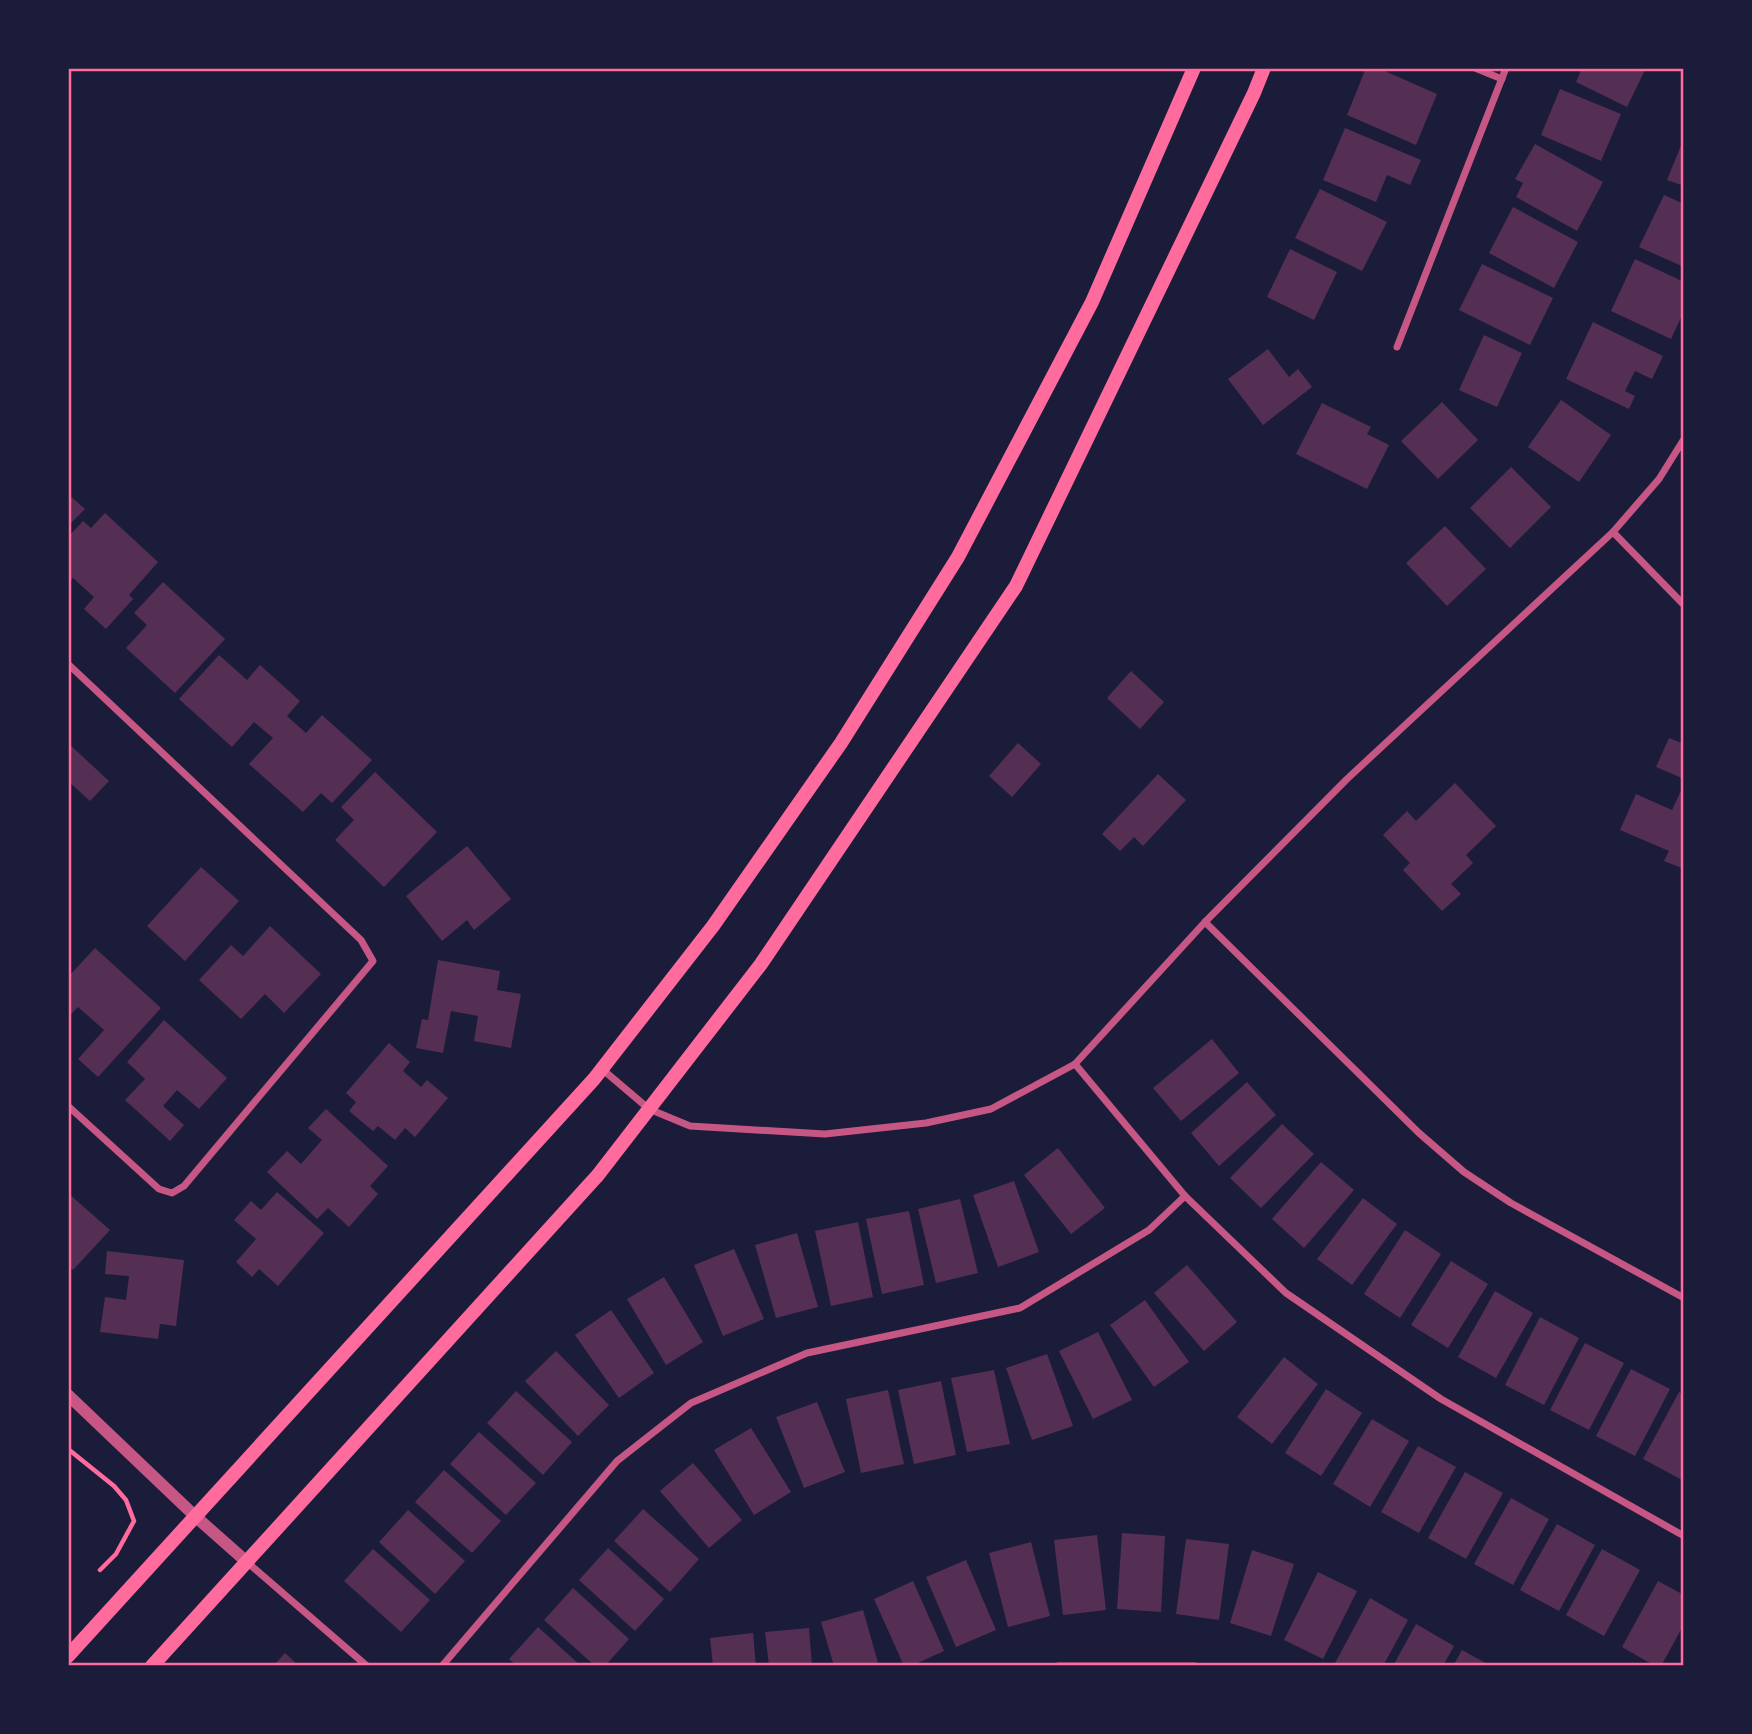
<svg xmlns="http://www.w3.org/2000/svg" width="1752" height="1734" viewBox="0 0 1752 1734" font-family="'PT Sans',sans-serif">
<rect width="100%" height="100%" fill="#1b1b3a"/>
<g fill="#542f53">
<polygon points="1366,68 1378,68 1437,94 1416,145 1347,115"/>
<polygon points="1582,68 1646,68 1627,107 1576,82"/>
<polygon points="1560,89 1621,114 1601,161 1541,135"/>
<polygon points="1345,128 1421,160 1410,185 1387,175 1376,202 1323,180"/>
<polygon points="1684,138 1684,186 1667,180"/>
<polygon points="1535,144 1603,182 1577,231 1516,197 1523,183 1515,179"/>
<polygon points="1320,189 1387,222 1362,271 1295,238"/>
<polygon points="1664,195 1684,204 1684,267 1639,247"/>
<polygon points="1513,207 1578,242 1554,288 1489,253"/>
<polygon points="1290,249 1337,272 1314,320 1267,297"/>
<polygon points="1635,259 1684,282 1684,311 1671,339 1611,311"/>
<polygon points="1482,264 1553,298 1530,345 1459,310"/>
<polygon points="1593,322 1663,356 1652,379 1635,371 1625,391 1635,396 1629,409 1566,379"/>
<polygon points="1484,335 1522,353 1497,407 1459,390"/>
<polygon points="1268,349 1289,377 1298,369 1312,387 1263,425 1228,379"/>
<polygon points="1561,400 1611,435 1579,482 1528,447"/>
<polygon points="1442,402 1478,440 1438,479 1401,441"/>
<polygon points="1322,403 1371,427 1367,434 1389,445 1367,489 1296,454"/>
<polygon points="1511,467 1551,507 1510,548 1470,508"/>
<polygon points="68,494 85,509 68,526"/>
<polygon points="105,513 158,562 129,595 133,599 106,629 84,609 94,597 73,578 68,583 68,537 83,521 91,528"/>
<polygon points="1445,526 1486,569 1447,606 1406,563"/>
<polygon points="163,582 225,639 175,693 126,648 147,625 134,613"/>
<polygon points="219,655 247,680 260,665 300,701 287,716 306,733 322,715 372,760 332,803 321,793 303,812 249,764 273,738 254,722 232,747 179,699"/>
<polygon points="1131,671 1164,702 1140,729 1107,698"/>
<polygon points="1669,738 1684,744 1684,779 1656,767"/>
<polygon points="68,743 109,781 90,801 68,781"/>
<polygon points="1018,743 1041,764 1012,797 989,776"/>
<polygon points="375,772 437,832 384,887 335,840 354,820 341,807"/>
<polygon points="1158,774 1186,800 1143,846 1134,837 1120,851 1102,834"/>
<polygon points="1455,783 1496,826 1466,855 1473,863 1451,884 1461,894 1442,911 1403,870 1410,863 1383,835 1407,811 1416,821"/>
<polygon points="1684,784 1684,869 1664,861 1669,851 1620,830 1636,794 1672,810"/>
<polygon points="467,846 511,899 474,930 467,920 442,941 406,896"/>
<polygon points="201,867 239,901 185,961 147,926"/>
<polygon points="270,926 321,974 284,1013 265,994 241,1019 199,980 231,945 243,956"/>
<polygon points="95,948 161,1008 98,1077 78,1059 104,1030 78,1007 68,1017 68,977"/>
<polygon points="438,960 500,971 497,990 521,994 511,1048 474,1041 478,1016 451,1011 443,1053 416,1048 422,1019 428,1020"/>
<polygon points="164,1020 227,1078 199,1109 177,1090 163,1106 184,1125 170,1141 125,1100 145,1079 127,1062"/>
<polygon points="1212,1039 1239,1073 1181,1121 1153,1088"/>
<polygon points="389,1043 410,1062 403,1071 421,1087 427,1080 448,1098 415,1137 405,1128 395,1140 378,1126 373,1131 349,1111 356,1102 346,1093"/>
<polygon points="1247,1082 1276,1115 1219,1166 1191,1133"/>
<polygon points="326,1109 388,1166 370,1186 378,1194 349,1227 328,1208 317,1219 267,1172 287,1151 301,1164 322,1140 308,1128"/>
<polygon points="1282,1124 1314,1154 1261,1208 1230,1178"/>
<polygon points="1058,1148 1105,1208 1071,1234 1024,1175"/>
<polygon points="1321,1162 1354,1190 1304,1248 1272,1219"/>
<polygon points="1014,1181 1039,1252 998,1267 973,1195"/>
<polygon points="277,1192 324,1233 278,1286 259,1269 252,1277 236,1262 256,1239 234,1220 251,1201 261,1210"/>
<polygon points="68,1193 110,1230 73,1270 68,1266"/>
<polygon points="1363,1198 1397,1224 1352,1285 1317,1259"/>
<polygon points="960,1199 978,1273 936,1283 918,1209"/>
<polygon points="909,1211 924,1285 882,1294 866,1219"/>
<polygon points="858,1222 873,1297 831,1306 815,1231"/>
<polygon points="1405,1230 1441,1254 1400,1318 1364,1294"/>
<polygon points="797,1233 818,1307 776,1318 755,1245"/>
<polygon points="734,1249 764,1319 723,1336 694,1265"/>
<polygon points="107,1251 184,1260 176,1326 160,1324 158,1339 100,1332 105,1297 126,1300 129,1276 105,1274"/>
<polygon points="1451,1261 1488,1284 1448,1348 1411,1325"/>
<polygon points="1187,1265 1237,1322 1204,1351 1154,1293"/>
<polygon points="664,1277 703,1342 666,1365 627,1299"/>
<polygon points="1495,1291 1533,1313 1496,1378 1458,1357"/>
<polygon points="1145,1300 1189,1362 1154,1387 1110,1325"/>
<polygon points="611,1310 654,1373 619,1398 575,1335"/>
<polygon points="1540,1317 1579,1338 1544,1405 1505,1385"/>
<polygon points="1098,1332 1132,1400 1093,1419 1059,1351"/>
<polygon points="1585,1343 1624,1363 1589,1430 1550,1410"/>
<polygon points="556,1351 609,1405 578,1436 525,1381"/>
<polygon points="1047,1354 1073,1426 1032,1440 1006,1368"/>
<polygon points="1284,1357 1318,1384 1272,1444 1237,1417"/>
<polygon points="1631,1369 1670,1389 1635,1456 1596,1436"/>
<polygon points="994,1370 1010,1444 967,1452 951,1378"/>
<polygon points="941,1381 956,1455 914,1464 898,1390"/>
<polygon points="1326,1389 1362,1413 1321,1476 1285,1453"/>
<polygon points="888,1390 904,1464 861,1473 846,1399"/>
<polygon points="516,1391 572,1442 543,1475 487,1423"/>
<polygon points="1679,1392 1684,1395 1684,1476 1682,1480 1643,1459"/>
<polygon points="817,1402 845,1472 804,1488 776,1417"/>
<polygon points="1372,1419 1409,1441 1370,1507 1333,1484"/>
<polygon points="751,1428 791,1492 754,1515 714,1450"/>
<polygon points="479,1432 536,1483 506,1515 450,1464"/>
<polygon points="1418,1446 1456,1467 1419,1533 1381,1512"/>
<polygon points="693,1463 742,1520 709,1548 660,1491"/>
<polygon points="444,1470 501,1521 472,1553 415,1502"/>
<polygon points="1465,1472 1503,1493 1466,1559 1428,1538"/>
<polygon points="1511,1498 1549,1519 1513,1585 1474,1564"/>
<polygon points="643,1509 699,1559 670,1592 614,1541"/>
<polygon points="408,1510 465,1561 435,1594 379,1542"/>
<polygon points="1557,1524 1595,1545 1559,1611 1520,1590"/>
<polygon points="1122,1533 1165,1536 1161,1612 1117,1609"/>
<polygon points="1097,1535 1106,1610 1063,1615 1054,1540"/>
<polygon points="1186,1539 1229,1544 1219,1620 1176,1614"/>
<polygon points="1031,1542 1050,1616 1008,1627 989,1553"/>
<polygon points="608,1548 664,1599 635,1631 579,1580"/>
<polygon points="373,1549 430,1600 401,1632 344,1581"/>
<polygon points="1602,1549 1640,1570 1604,1636 1566,1615"/>
<polygon points="1252,1550 1294,1564 1271,1636 1230,1623"/>
<polygon points="966,1560 996,1630 956,1647 926,1577"/>
<polygon points="1318,1572 1357,1591 1323,1659 1284,1640"/>
<polygon points="913,1581 944,1651 911,1666 904,1666 874,1599"/>
<polygon points="1658,1581 1684,1595 1684,1624 1661,1666 1655,1666 1622,1647"/>
<polygon points="573,1588 629,1639 605,1666 595,1666 544,1620"/>
<polygon points="1370,1598 1408,1620 1383,1666 1336,1666 1334,1665"/>
<polygon points="863,1610 879,1666 834,1666 821,1622"/>
<polygon points="1416,1624 1454,1646 1443,1666 1393,1666"/>
<polygon points="538,1627 581,1666 517,1666 509,1659"/>
<polygon points="809,1628 812,1666 769,1666 765,1632"/>
<polygon points="753,1633 756,1666 713,1666 710,1638"/>
<polygon points="1462,1650 1491,1666 1453,1666"/>
<polygon points="285,1653 299,1666 273,1666"/>
</g>
<g fill="none" stroke-linecap="round" stroke-linejoin="round">
<polyline stroke="#ff6b9d" stroke-width="4.5" points="68,1449 114,1486 126,1500 134,1521 116,1554 100,1570"/>
<g stroke="#c65784" stroke-width="7">
<polyline points="1475,68 1502,79"/>
<polyline points="1397,347 1506,68"/>
<polyline points="1613,532 1684,605"/>
<polyline points="68,664 361,940 373,961 184,1186 172,1193 159,1189 68,1106"/>
<polyline points="1205,922 1419,1133 1464,1172 1511,1203 1684,1298"/>
<polyline points="1075,1064 1185,1196 1286,1293 1441,1399 1684,1536"/>
<polyline points="602,1069 649,1109 690,1126 825,1134 926,1123 991,1109 1075,1064 1205,922 1347,779 1613,532 1659,479 1684,439"/>
<polyline points="248,1563 367,1666"/>
<polyline points="442,1666 617,1461 691,1403 807,1353 1020,1308 1149,1230 1185,1196"/>
<polyline points="1058,1666 1195,1666"/>
</g>
<polyline stroke="#c65784" stroke-width="12" points="68,1395 196,1517 248,1563"/>
<g stroke="#ff6b9d" stroke-width="14">
<polyline points="68,1656 594,1079 713,926 841,743 958,557 1092,302 1194,68"/>
<polyline points="152,1666 598,1175 761,964 1016,586 1254,93 1264,68"/>
</g>
</g>
<rect width="1752" height="1734" fill="none" stroke="#1b1b3a" stroke-width="140"/>
<rect x="70" y="70" width="1612" height="1594" fill="none" stroke="#ff6b9d" stroke-width="2.5"/>
</svg>
